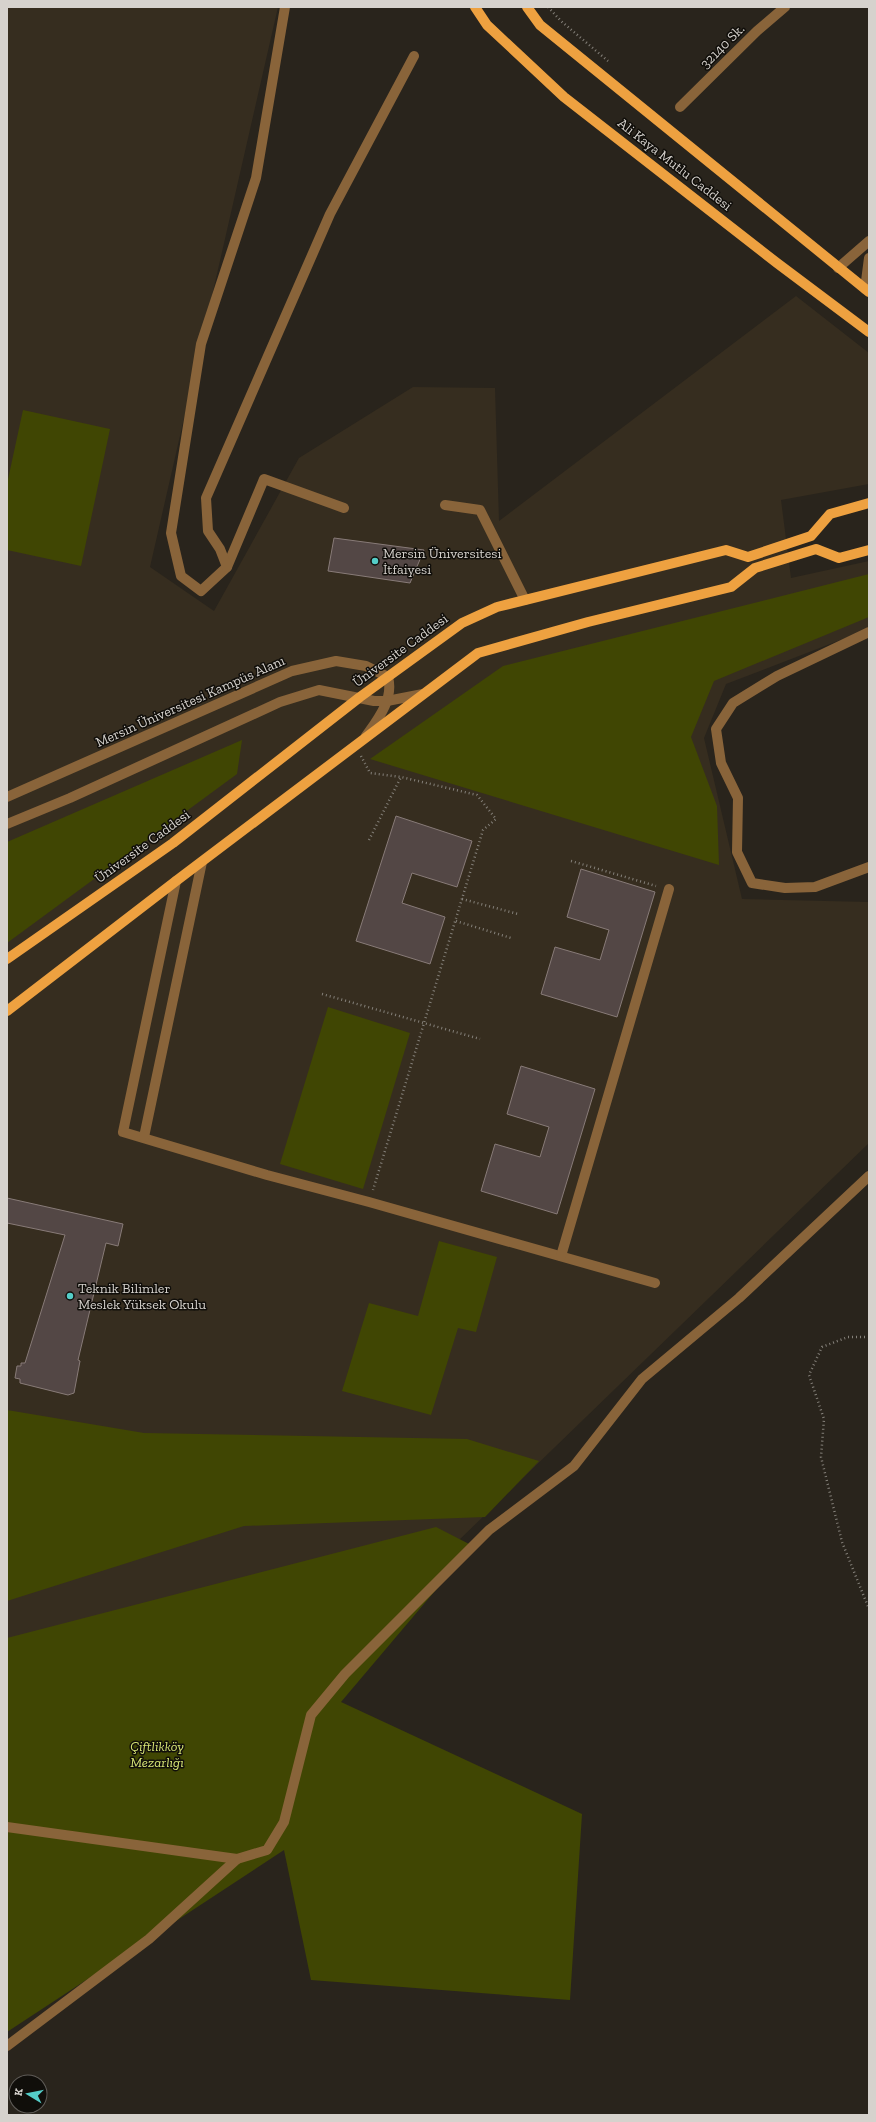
<svg xmlns="http://www.w3.org/2000/svg" width="876" height="2122" viewBox="0 0 876 2122" font-family="'Zilla Slab',serif">
<rect width="100%" height="100%" fill="#29241c"/>
<polygon fill="#362d1f" points="7,7 278,7 150,567 214,611 299,458 413,387 495,388 499,521 796,296 869,353 869,484 781,500 791,578 869,561 869,629 726,684 704,738 742,899 869,902 869,1143 299,1695 7,1796"/>
<g fill="#404603">
<polygon points="23,410 110,429 81,566 7,550 7,484"/>
<polygon points="869,574 869,617 714,681 691,737 717,806 719,865 370,759 503,666"/>
<polygon points="242,740 237,774 7,943 7,842"/>
<polygon points="328,1007 410,1033 363,1189 280,1164"/>
<polygon points="439,1241 497,1257 476,1332 458,1328 431,1415 342,1391 369,1303 418,1316"/>
<polygon points="7,1410 144,1433 467,1439 539,1461 485,1517 244,1526 7,1601"/>
<polygon points="436,1527 473,1546 341,1702 582,1814 570,2000 311,1980 284,1850 7,2032 7,1638"/>
</g>
<g fill="#534745" stroke="#887b78">
<polygon points="334,538 424,550 410,583 328,571"/>
<polygon points="396,816 472,841 457,887 412,873 402,903 445,917 430,964 356,941"/>
<polygon points="581,869 655,892 617,1017 541,994 555,947 600,960 609,930 567,917"/>
<polygon points="521,1066 595,1089 557,1214 481,1191 495,1144 540,1157 549,1127 507,1114"/>
<polygon points="7,1198 123,1224 118,1246 106,1243 78,1360 80,1361 74,1393 68,1395 20,1383 20,1379 15,1378 17,1366 21,1366 21,1363 25,1363 65,1235 7,1223"/>
</g>
<g fill="none" stroke-linecap="round" stroke-linejoin="round">
<g stroke="#85817a" stroke-width="2.5" stroke-dasharray="1 3" stroke-linecap="butt">
<polyline points="548,7 561,21 608,61"/>
<polyline points="361,756 370,773 401,777 477,795 496,819 483,830 373,1190"/>
<polyline points="369,840 401,777"/>
<polyline points="571,861 656,886"/>
<polyline points="462,899 518,914"/>
<polyline points="456,921 511,938"/>
<polyline points="322,994 480,1039"/>
<polyline points="869,1337 848,1337 822,1347 809,1375 824,1419 821,1457 842,1542 869,1609"/>
</g>
<g stroke="#89643a" stroke-width="10">
<polyline points="285,7 256,178 201,344 171,533 181,576 201,591 227,567 264,479 344,508"/>
<polyline points="680,107 757,31 785,7"/>
<polyline points="838,268 869,241"/>
<polyline points="865,289 869,258"/>
<polyline points="445,505 480,510 525,600"/>
<polyline points="227,567 220,549 208,531 206,498 330,214 414,56"/>
<polyline points="869,632 777,676 733,703 716,729 721,763 738,798 737,852 752,883 785,888 815,887 869,867"/>
<path d="M7 797 292 671 336 661 366 666 388 677C394 699 378 719 366 736"/>
<polyline points="7,824 70,798 280,702 319,690 374,701 387,701 423,694"/>
<polyline points="176,881 123,1132 267,1175 369,1202 655,1283"/>
<polyline points="144,1137 202,862"/>
<polyline points="561,1256 669,889"/>
<polyline points="7,1827 237,1859 267,1850 284,1822 311,1715 345,1674 489,1530 574,1466 642,1379 739,1298 869,1176"/>
<polyline points="7,2046 149,1939 237,1859"/>
</g>
<g stroke="#eea140" stroke-width="10">
<polyline points="475,7 487,25 564,97 777,263 869,332"/>
<polyline points="527,7 540,25 869,292"/>
<polyline points="7,959 173,843 360,697 462,623 497,607 726,550 748,557 811,536 830,514 869,503"/>
<polyline points="7,1011 176,881 478,653 588,622 731,587 755,568 816,549 839,558 869,550"/>
</g>
</g>
<g fill="#54cdc8" stroke="#100e0a" stroke-width="1.5">
<circle cx="375" cy="561" r="4"/>
<circle cx="70" cy="1296" r="4"/>
</g>
<g text-anchor="middle" stroke-width="3" stroke-linejoin="round" paint-order="stroke">
<g font-size="14" fill="#d6d2cd" stroke="#100e0a">
<text transform="translate(722 46) rotate(-45)" y="5">32140 Sk.</text>
<text transform="translate(675 164) rotate(38)" y="5">Ali Kaya Mutlu Caddesi</text>
<text transform="translate(400 650) rotate(-36)" y="5">Üniversite Caddesi</text>
<text transform="translate(190 701) rotate(-24)" y="5">Mersin Üniversitesi Kampüs Alanı</text>
<text transform="translate(142 846) rotate(-36)" y="5">Üniversite Caddesi</text>
</g>
<g font-size="14" fill="#d6d2cd" stroke="#100e0a" text-anchor="start">
<text x="383" y="558">Mersin Üniversitesi<tspan x="383" dy="16">İtfaiyesi</tspan></text>
<text x="78" y="1293">Teknik Bilimler<tspan x="78" dy="16">Meslek Yüksek Okulu</tspan></text>
</g>
<g font-size="14" font-style="italic" fill="#d8e676" stroke="#100e0a">
<text x="157" y="1751">Çiftlikköy<tspan x="157" dy="16">Mezarlığı</tspan></text>
</g>
</g>
<rect width="876" height="2122" fill="none" stroke="#d6d2cd" stroke-width="16"/>
<g transform="translate(28 2094) rotate(280)"><circle r="19" fill="#100e0a" stroke="#5f5c58"/>
<path d="M0-3L7 15L0 10L-7 15Z" fill="#54cdc8"/>
<text y="-6" font-size="11" font-weight="bold" text-anchor="middle" fill="#d6d2cd">K</text>
</g>
</svg>
